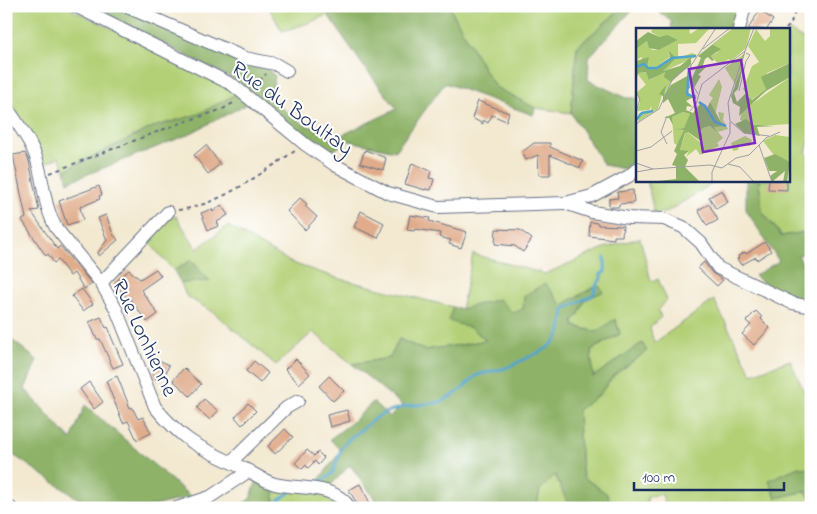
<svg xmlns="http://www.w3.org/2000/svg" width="817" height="514" viewBox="0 0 817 514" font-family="'Indie Flower',sans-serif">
<rect width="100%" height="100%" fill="#fff"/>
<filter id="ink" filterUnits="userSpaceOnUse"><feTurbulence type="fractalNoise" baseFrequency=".02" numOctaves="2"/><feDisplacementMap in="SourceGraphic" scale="10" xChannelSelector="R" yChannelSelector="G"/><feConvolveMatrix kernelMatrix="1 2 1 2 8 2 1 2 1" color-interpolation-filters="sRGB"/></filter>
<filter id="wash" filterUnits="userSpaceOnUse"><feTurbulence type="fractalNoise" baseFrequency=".0096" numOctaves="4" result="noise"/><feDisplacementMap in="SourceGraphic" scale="20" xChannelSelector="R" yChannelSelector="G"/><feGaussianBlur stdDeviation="1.12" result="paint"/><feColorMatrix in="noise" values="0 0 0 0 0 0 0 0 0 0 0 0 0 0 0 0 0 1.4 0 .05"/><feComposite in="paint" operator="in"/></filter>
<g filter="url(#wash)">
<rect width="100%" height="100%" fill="#f3e9d1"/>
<g fill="#b3d077" stroke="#67806a">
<polygon points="6,6 64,6 155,49 238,93 199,114 153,127 65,170 59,157 43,164 25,126 6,96"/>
<path d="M268 6H342C323 18 303 26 282 31Z"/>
<polygon points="449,6 624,6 577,47 571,113 535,108 495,87 486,73"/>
<polygon points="788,30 811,44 811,138 806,152 811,157 811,231 782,236 762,211 759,180 788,180"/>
<polygon points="647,180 718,180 665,213 654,213"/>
<polygon points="176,216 197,249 228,226 292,263 337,278 453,307 450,321 471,328 486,340 461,345 424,350 399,339 390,358 352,364 313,332 276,365 213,312 186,296 181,283 209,281 191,260 174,271 147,240 166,220"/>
<polygon points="640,238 651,281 658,279 667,300 658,310 661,317 650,328 654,343 714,300 752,374 790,360 811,407 811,469 798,468 769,480 776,498 806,491 811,499 811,508 666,508 662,494 647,497 648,508 613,508 607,494 583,477 579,438 577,409 599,395 614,375 646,351 642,343 593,377 591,350 620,334 616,320 597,332 574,326 573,320 578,316 585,300 604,291 598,285 562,305 523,310 513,313 499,299 461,309 473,254 545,274 604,248"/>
<polygon points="555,475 570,508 536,508 540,490"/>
<path d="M274 486C292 489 334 493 345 508H274Z"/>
</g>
<g fill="#8eb268" stroke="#547063">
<polygon points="89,6 113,6 263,65 275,76 270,100 305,125 342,135 397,109 362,64 328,15 342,6 449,6 486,73 495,87 535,108 533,115 445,83 395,151 345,140 342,145 327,154 284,124 237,81"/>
<polygon points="624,6 636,6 589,57 588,80 626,98 637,98 637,159 624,169 604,165 571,113 577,47"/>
<polygon points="651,6 741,6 736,29 671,29 672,22"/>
<polygon points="238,93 247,104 187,135 68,182 65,170 153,127 199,114"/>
<polygon points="746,180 759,180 762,211 781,236 811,231 811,253 798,255 811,281 811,301 777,293 754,276 779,261 746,210"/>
<polygon points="191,260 210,281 181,283 174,271"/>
<polygon points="545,283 562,305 598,285 604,291 585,300 578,316 573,320 574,326 597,332 615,319 620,334 591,350 593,377 642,343 647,351 614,375 599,395 578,410 579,438 583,477 607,494 613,508 570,508 555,475 540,490 536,508 379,508 374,498 350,465 330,486 315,485 341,451 330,439 351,423 373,402 390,417 402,405 352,364 390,358 399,339 424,350 461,345 486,340 471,328 449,321 453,307 461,309 499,299 513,313 523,309 524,296"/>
<polygon points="6,335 37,360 25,389 71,440 85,405 191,497 145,508 92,508 6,450 6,381 14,373 6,355"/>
<polygon points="798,467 811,469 811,499 806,491 776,498 769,480"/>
<polygon points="258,478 274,486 274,508 236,508 250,499"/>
</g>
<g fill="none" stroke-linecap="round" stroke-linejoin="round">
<g stroke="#51a4cc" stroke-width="3">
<polyline points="320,482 332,474 342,447 348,440 377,417 389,411 408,406 441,402 457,393 477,375 506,368 546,349 556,340 561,331 564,309 593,295 597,284 601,279 601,274 605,272 605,258"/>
<polyline points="269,508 290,492"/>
</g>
</g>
<g id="blocks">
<g fill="#e0ac8b">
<polygon points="760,10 773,20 767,29 748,29"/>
<polygon points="478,101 509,113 506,121 492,115 488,123 483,120 483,124 472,118"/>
<polygon points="534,143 550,143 550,147 583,161 580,168 550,155 550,175 539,175 538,155 526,160 522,152"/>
<polygon points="206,145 220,164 208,174 194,155"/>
<polygon points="365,150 386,158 383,170 360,163"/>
<polygon points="25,153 29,161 39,210 31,211 57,249 60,246 92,284 84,289 74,273 70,276 58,260 54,263 48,254 46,256 22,220 26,218 13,155"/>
<polygon points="412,163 431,171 429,178 434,179 431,190 425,189 425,190 405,184"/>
<polygon points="769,180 787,180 787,190 768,189"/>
<polygon points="99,186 102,195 99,196 100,199 80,207 83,220 67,225 59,201"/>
<polygon points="633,190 634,203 619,204 619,207 609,207 609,199 618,198 617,192"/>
<polygon points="722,190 728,202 716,209 709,197"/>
<polygon points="300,198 307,204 305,206 317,217 305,230 287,211"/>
<polygon points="709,204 718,220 707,226 698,210"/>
<polygon points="221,205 228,215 217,222 219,226 208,230 201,213 212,209 213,212"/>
<polygon points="361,211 384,223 378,238 354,227"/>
<polygon points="106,215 113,234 118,240 99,256 97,254 107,240 98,218"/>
<polygon points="410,215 430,218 429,221 467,232 461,248 449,244 451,240 439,237 440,233 415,229 414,231 407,230"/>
<polygon points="590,222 598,223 598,225 623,226 622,236 614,236 614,239 589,236"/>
<polygon points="496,229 520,230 532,239 523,252 515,246 495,244"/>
<polygon points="765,242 771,251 757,260 756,257 741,265 737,259 739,258 738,256 745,252 746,254"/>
<polygon points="704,262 712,273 723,280 717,286 698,268"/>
<polygon points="156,269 161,276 141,290 158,314 147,322 130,299 129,300 114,283 129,270 140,279"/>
<polygon points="82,289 93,304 83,311 72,296"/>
<polygon points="756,311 762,317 761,319 770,328 754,345 742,334 751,325 746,321"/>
<polygon points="101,317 106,328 108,327 111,334 110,334 123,364 113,368 100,339 97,339 89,322"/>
<polygon points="296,359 310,374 299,384 285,369"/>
<polygon points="159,360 169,365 166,373 158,382 152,372"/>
<polygon points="254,361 268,373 260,383 246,371"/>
<polygon points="184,368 201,384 190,396 173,380"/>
<polygon points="117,376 130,408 132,407 138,419 143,417 151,433 137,440 128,421 123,423 106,381"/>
<polygon points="329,376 344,391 333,401 319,386"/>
<polygon points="89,382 103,402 94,409 80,389"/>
<polygon points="204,399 218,411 210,420 197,408"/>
<polygon points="248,403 256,411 242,425 235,417"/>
<polygon points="347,410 350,421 330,427 327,415"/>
<polygon points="285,429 293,437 275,454 268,446"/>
<polygon points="307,450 314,456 318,452 324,458 318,465 315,461 308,468 306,465 302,469 295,463"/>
<polygon points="360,484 368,499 372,508 360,508 356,502 349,490"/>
</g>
</g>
</g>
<g filter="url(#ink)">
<use href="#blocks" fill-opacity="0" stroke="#677086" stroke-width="1"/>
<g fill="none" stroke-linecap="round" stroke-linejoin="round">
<defs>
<g id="minor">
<polyline points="75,6 233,85 306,145 335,165 388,193 438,207 565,203 592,196 629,176 637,169"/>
<polyline points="125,6 245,58 275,64 287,71"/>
<polyline points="739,29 745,6"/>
<path d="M6 106C17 123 31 141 37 160 44 183 44 207 56 228L101 283 116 309 155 407C165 419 176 431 189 440 205 451 225 459 243 468 253 473 264 481 275 484 299 490 334 483 350 508"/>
<polyline points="565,203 592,212 629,218 664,219 683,227 701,243 718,268 792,303 811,307"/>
<polyline points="101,283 168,212"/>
<polyline points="231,462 286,408 298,401"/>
<polyline points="6,506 11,508"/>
<polyline points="177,508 210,497 249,471"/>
</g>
</defs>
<use href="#minor" stroke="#677086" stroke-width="14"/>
<g stroke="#677086" stroke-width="2" stroke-dasharray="4 4" stroke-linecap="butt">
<polyline points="786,29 790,25 797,6"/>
<polyline points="254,87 266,74"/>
<polyline points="50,173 175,125 223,109 235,102"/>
<path d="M178 210C221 205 259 174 295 151"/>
</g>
<use href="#minor" stroke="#fff" stroke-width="12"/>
</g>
</g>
<g text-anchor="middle" stroke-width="4" stroke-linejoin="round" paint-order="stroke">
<g font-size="22" fill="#1b2f5e" stroke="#fff">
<text transform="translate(293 107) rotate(36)" y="8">Rue du Boultay</text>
<text transform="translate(146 337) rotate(65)" y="8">Rue Lonhienne</text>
</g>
</g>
<g transform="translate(636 28)">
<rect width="154" height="154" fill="#f3e9d1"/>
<path d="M17 0H53L54 6 64 0H74L60 15 42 16V30L56 25 61 27 59 29 26 44 37 31 31 24 34 29 18 40 11 39 5 29 0 33V21L11 13 16 22H23L42 12 24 9 15 4ZM97 0H115L110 20 95 33 93 31 83 37 75 28 82 24 76 18ZM134 0H154V35L131 45 130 61 115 72 107 61 116 38 123 34 112 18 120 1 129 13 134 8ZM109 25 106 38 100 58 89 40ZM29 43 35 54 28 67V60L22 81 2 94 3 85H14L16 78 13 82 1 83 4 75 1 64 12 55 10 57 1 45 10 44 14 52ZM154 49V86L151 87 154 86V96L122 98 104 92 106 83ZM83 51 86 59 79 87 74 74 77 70 73 67ZM47 84 54 86V90L48 100H41L48 102 42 118 38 115 36 89ZM82 84 88 85 87 92 92 101 82 104 87 110 81 115 83 118 64 127 60 121 50 129 53 123 48 125 44 122 50 103 64 114 66 107 61 105 67 100 74 98 81 103 77 99 85 96ZM139 107 154 109V134L137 126 127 113ZM109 108 116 112 114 118 104 116 102 122 97 123 95 115Z" fill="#b3d077"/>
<path d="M97 0 77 17 85 21 75 28 78 32 76 33 72 29 69 31 66 40 72 37 62 47 65 48 58 60 55 52 65 30 62 28ZM12 4 24 9 31 7 42 12 23 22 13 20 11 13 0 21V13ZM33 23 40 30 27 43 44 38 55 29V36L35 54 28 49 29 44 13 52 10 44 2 45 0 54V33L13 29 11 39 18 40 34 30ZM108 34 102 61 98 65 101 74 109 66 116 72 130 61 125 49 154 35V49L130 63 103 88 104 79 97 75 95 68ZM53 47 54 60 51 62 54 67H61L50 73 57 79 51 78 50 82 57 85 64 76 61 73 71 80 74 74 87 98 78 99 81 104 74 98 67 100 62 105 66 106V114L52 104 49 105 44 122 53 123 48 127 52 132 49 139 64 154H13L40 151V138L36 137 41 126 38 123 48 102 38 101 48 100 54 86 47 84 36 89 37 97 33 90H28L39 85 32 71 27 75V68L23 66 30 57 28 67 35 57ZM110 91 118 97 139 98 121 99 124 108 108 105 99 96ZM139 126 154 134 151 154H147L149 143 136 154 134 148 141 143H133L128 130Z" fill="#8eb268"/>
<path fill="none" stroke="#51a4cc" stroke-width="2.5" d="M0 39 8 36 12 40H21L36 30 60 28M53 40 51 66 60 70M63 74 69 78 79 94 90 98M0 92 6 85 17 83"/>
<path fill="none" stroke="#9d9fa3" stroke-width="1" d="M67 21 94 0M109 23 92 75 94 93 108 105 133 108M55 37 53 51 62 66M103 63 110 33 114 27 110 25M0 64 4 71 0 84M30 70 39 60 42 65M54 83 60 76 66 56 109 23 118 0M31 88 25 104 31 116M0 96 23 81 37 50 56 36 80 0M123 117 136 154M0 123 15 119 36 103M0 135 17 141 74 137 86 140 100 130 113 127 130 110 144 104M92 136 104 139 118 154M0 144 17 141M76 154V144L94 105V94"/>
<path fill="#7b2cbf" fill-opacity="0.15" stroke="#7b2cbf" stroke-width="2.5" d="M105 32 119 115 67 124 53 41Z"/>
<rect width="154" height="154" fill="none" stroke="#1b2f5e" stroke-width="2.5"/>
</g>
<rect width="817" height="514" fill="none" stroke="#fff" stroke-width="25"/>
<path d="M634 482v8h150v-8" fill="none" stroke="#1b2f5e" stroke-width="2.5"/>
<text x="642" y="482" font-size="15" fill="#1b2f5e" stroke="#ffffff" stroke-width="4" paint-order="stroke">100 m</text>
</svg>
